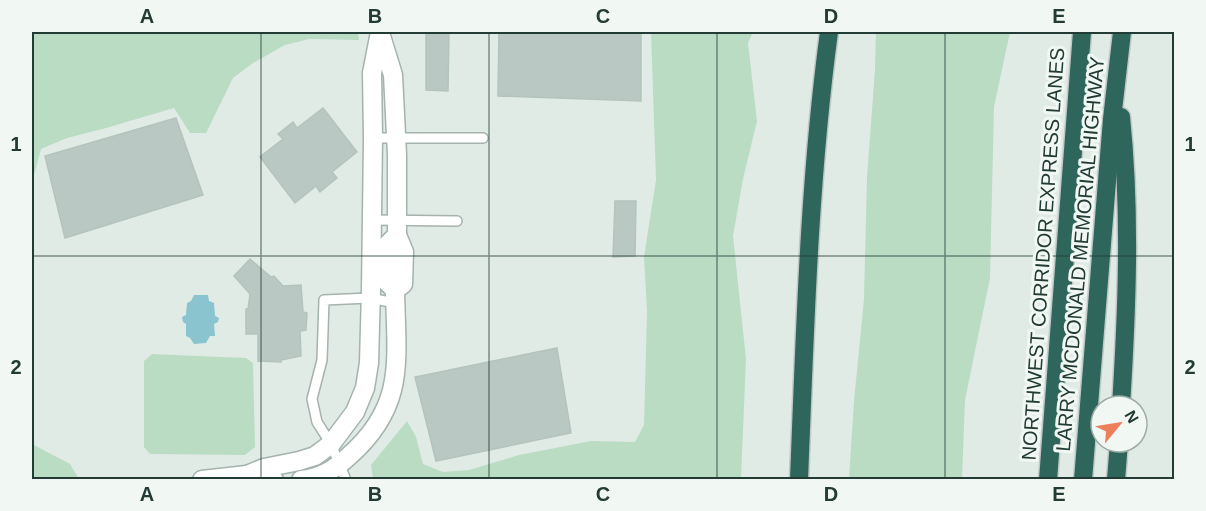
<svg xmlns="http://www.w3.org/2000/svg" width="1206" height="511" viewBox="0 0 1206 511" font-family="Helvetica,sans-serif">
<rect width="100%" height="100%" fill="#e1ebe6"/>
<g fill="#badcc3">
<polygon points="32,32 358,32 359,40 309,39 285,45 253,63 233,78 206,133 190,133 174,108 106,128 67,138 41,149 34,175 33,189 32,189"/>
<polygon points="651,32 753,32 748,43 757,121 743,179 733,236 746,359 741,479 373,479 371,465 407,421 416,437 423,464 443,472 469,470 519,455 591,441 635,442 644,425 647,312 644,257 656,180"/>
<polygon points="876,32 1010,32 994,107 990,278 965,400 962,479 849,479 854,401 864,299 867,177 875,69"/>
<polygon points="152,354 246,358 253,363 255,447 245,455 150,454 144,447 144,361"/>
<polygon points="32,444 70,464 79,479 32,479"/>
</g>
<polygon fill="#8ac4cf" points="194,295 208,295 209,301 214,303 215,316 219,318 218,322 214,324 215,336 210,336 206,343 194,344 190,338 186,336 186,324 183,322 182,317 186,315 187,303 191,301"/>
<g fill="#b9c8c2" stroke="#b3c4bd" stroke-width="1.5">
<polygon points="426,32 449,32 448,91 426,90"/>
<polygon points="499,32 641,32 641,101 498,96"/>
<polygon points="323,108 357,152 332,172 337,178 320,192 316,186 295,203 260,157 283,139 278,134 293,122 297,128"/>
<polygon points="176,118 203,195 65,238 45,156"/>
<polygon points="615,201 636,201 635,256 613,257"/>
<polygon points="250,259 271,277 274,276 283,286 301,285 303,312 307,313 306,330 300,331 301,356 281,360 281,362 258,361 258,334 246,334 246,309 248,309 250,294 234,276"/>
<polygon points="557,348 571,433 436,461 415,377"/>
</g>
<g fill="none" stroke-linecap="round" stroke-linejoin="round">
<defs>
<g id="service">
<polyline points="373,138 483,138"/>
<polyline points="372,220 457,221"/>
<polyline points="346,480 331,444 317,422 312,399 322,360 324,300 370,298 395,303"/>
</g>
<g id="minor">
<polyline points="395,290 403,284 404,252 397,235"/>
<polyline points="247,475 264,468 299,461 315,456 331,444 355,412 365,388 369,363 371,291 373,138 372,73 380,32"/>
<polyline points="202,480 247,475 274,480"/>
<path d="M301 480C321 478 335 469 349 456 407 405 396 359 395 290L387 282 388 244 397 235V155L393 75 381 36"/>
</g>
<g id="motorway">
<path d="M1121 117C1131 213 1127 310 1121 406"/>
<path d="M799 480C805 330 809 180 829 32"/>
<polyline points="1048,480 1082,32"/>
<polyline points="1083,480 1112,119 1122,32"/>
<polyline points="1116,480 1119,442"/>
</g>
</defs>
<use href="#service" stroke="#a4b3ad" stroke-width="12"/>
<use href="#minor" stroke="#a4b3ad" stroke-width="21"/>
<use href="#motorway" stroke="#c1c8c6" stroke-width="21"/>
<use href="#service" stroke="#fff" stroke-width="9"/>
<use href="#minor" stroke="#fff" stroke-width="18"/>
<use href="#motorway" stroke="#2e665b" stroke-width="18"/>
</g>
<path fill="none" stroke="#223b34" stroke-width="1.5" stroke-opacity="0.55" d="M261 32V480M489 32V480M717 32V480M945 32V480M32 256H1174"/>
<g text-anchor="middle" stroke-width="6" stroke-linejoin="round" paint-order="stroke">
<g font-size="20" fill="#223b34" stroke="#f1f8f4">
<text transform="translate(1043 254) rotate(-86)" y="7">NORTHWEST CORRIDOR EXPRESS LANES</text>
<text transform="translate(1080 254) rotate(-85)" y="7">LARRY MCDONALD MEMORIAL HIGHWAY</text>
</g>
</g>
<rect width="1206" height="511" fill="none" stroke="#f1f8f4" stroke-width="66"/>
<g transform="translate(1119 424) rotate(60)"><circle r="28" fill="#f1f8f4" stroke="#9eaca7" stroke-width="1.5"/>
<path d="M0-4.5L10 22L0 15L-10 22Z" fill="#ee7f5c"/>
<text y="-9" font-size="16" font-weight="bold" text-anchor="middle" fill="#223b34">N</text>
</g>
<rect x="33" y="33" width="1140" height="445" fill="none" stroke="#223b34" stroke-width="2"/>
<g font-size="20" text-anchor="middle" font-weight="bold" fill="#223b34">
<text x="147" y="23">A</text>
<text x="375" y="23">B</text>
<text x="603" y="23">C</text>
<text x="831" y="23">D</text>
<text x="1059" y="23">E</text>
<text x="16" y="151">1</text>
<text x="1190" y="151">1</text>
<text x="16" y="374">2</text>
<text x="1190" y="374">2</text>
<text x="147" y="501">A</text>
<text x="375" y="501">B</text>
<text x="603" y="501">C</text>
<text x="831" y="501">D</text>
<text x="1059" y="501">E</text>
</g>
</svg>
